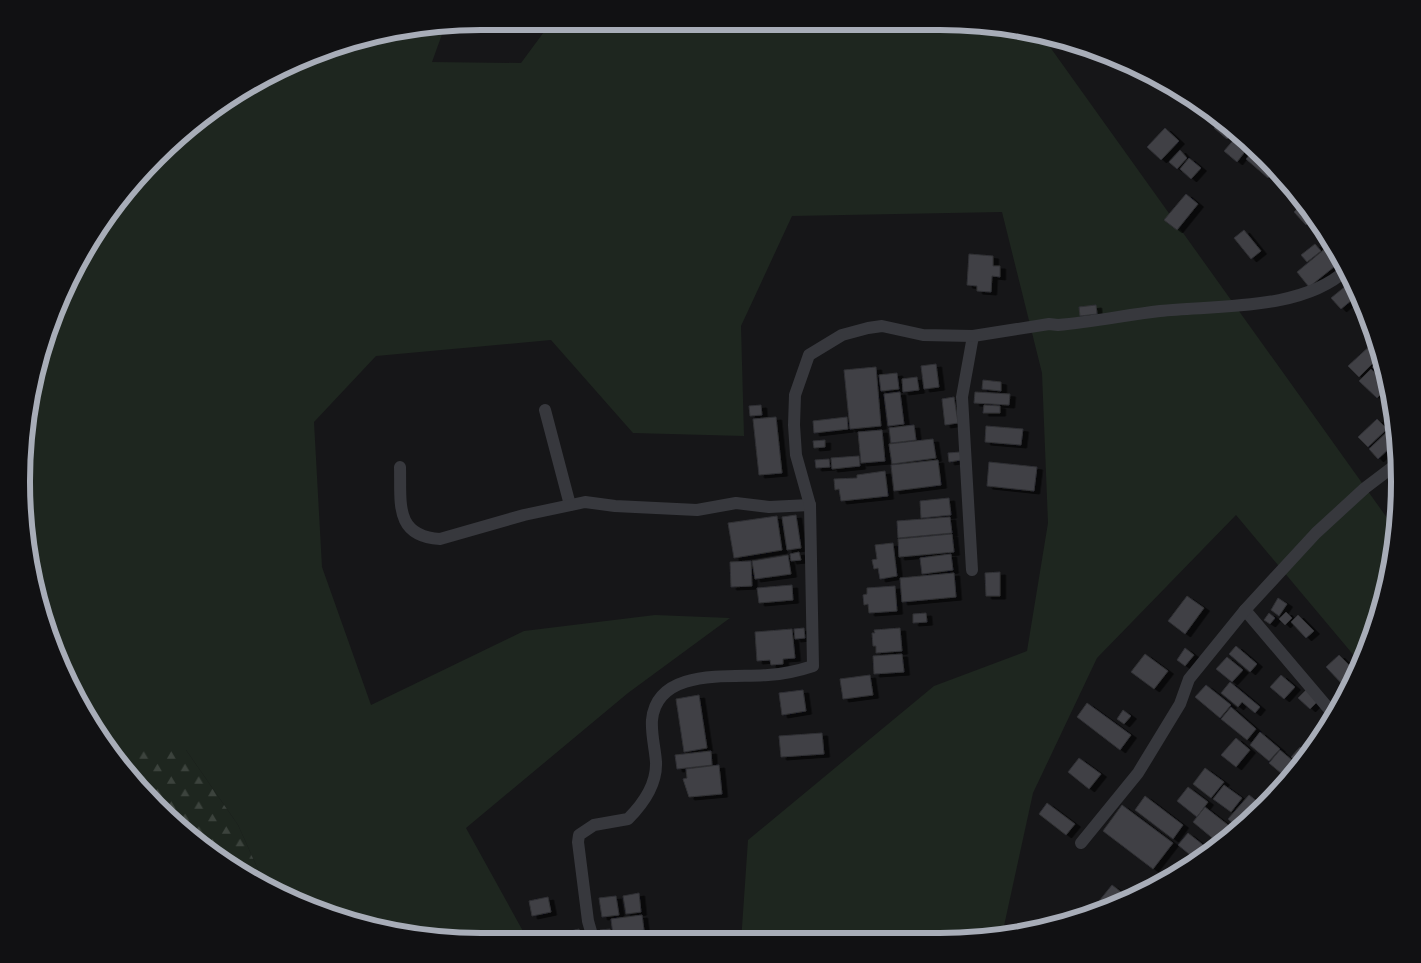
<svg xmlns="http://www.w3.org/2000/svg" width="1421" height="963" viewBox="0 0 1421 963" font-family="'PT Sans Narrow',sans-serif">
<defs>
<pattern id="forest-firs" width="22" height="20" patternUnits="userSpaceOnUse" patternTransform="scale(1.25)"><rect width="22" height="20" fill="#1e261f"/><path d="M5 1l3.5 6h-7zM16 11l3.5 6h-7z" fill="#3c433d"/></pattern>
<filter id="shadow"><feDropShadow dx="5.5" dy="3" stdDeviation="0" flood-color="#0009"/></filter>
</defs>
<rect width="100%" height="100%" fill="#161618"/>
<polygon fill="#1e261f" points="552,21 940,21 1029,30 1054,39 1050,47 1395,529 1391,572 1361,664 1236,515 1097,658 1033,793 1004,926 1009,935 939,942 741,942 748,840 934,686 1027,651 1048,523 1042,373 1002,212 792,216 741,326 744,436 633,433 551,340 376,356 314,422 322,567 371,705 524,631 655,615 730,618 628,693 466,828 529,942 481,942 391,933 305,907 265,885 238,825 186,750 115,750 69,685 30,571 25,422 56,305 135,178 226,99 362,37 445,26 432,62 521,63"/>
<polygon fill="url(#forest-firs)" points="115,750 186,750 238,825 265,885 226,864 156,807"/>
<g fill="#404145" stroke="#303034" filter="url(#shadow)">
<polygon points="1219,123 1233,133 1227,139 1214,128"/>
<polygon points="1165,128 1179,141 1161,160 1147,147"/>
<polygon points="1237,136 1250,145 1237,162 1224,151"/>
<polygon points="1255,149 1265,156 1276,169 1268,178 1246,159"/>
<polygon points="1180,150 1187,158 1177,169 1169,162"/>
<polygon points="1189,158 1201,168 1191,179 1180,169"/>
<polygon points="1186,194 1198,204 1177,230 1164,220"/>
<polygon points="1299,207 1311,220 1306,225 1294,212"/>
<polygon points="1244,230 1261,251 1251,259 1234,238"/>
<polygon points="1315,244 1321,251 1307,262 1301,255"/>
<polygon points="1327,247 1340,262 1309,287 1297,272"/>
<polygon points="969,254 993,256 993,266 1000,266 1000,277 992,276 991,292 977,291 977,286 967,285"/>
<polygon points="1352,281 1359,294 1341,309 1331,298"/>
<polygon points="1096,305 1097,314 1080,316 1079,307"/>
<polygon points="1373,343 1378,348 1380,356 1359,377 1348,366"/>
<polygon points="1381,359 1388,382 1372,367"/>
<polygon points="936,364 939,387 924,389 921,366"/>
<polygon points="876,367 881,426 850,429 844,370"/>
<polygon points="1371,369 1389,386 1377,398 1359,381"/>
<polygon points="897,373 899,389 881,391 879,375"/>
<polygon points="917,377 919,390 903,392 902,379"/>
<polygon points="983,380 1001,382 1001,391 982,389"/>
<polygon points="900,392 904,424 888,426 884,394"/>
<polygon points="975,392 1010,394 1009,405 974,403"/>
<polygon points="954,397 958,423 945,425 942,399"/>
<polygon points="761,405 762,415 750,416 749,406"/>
<polygon points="984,405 1000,406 1000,413 983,413"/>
<polygon points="776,417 782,473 759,475 753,419"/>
<polygon points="847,417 848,429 814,433 813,421"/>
<polygon points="1377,419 1387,429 1368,447 1358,437"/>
<polygon points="914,425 916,440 891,443 889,428"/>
<polygon points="986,426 1023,429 1021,445 985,442"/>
<polygon points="882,430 885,461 861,463 858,432"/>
<polygon points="1389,430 1395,437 1396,442 1378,459 1369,449"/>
<polygon points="933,439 936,458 892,464 889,444"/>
<polygon points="825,440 825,447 814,448 813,441"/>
<polygon points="960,452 961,460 949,462 948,453"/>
<polygon points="859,456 860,466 832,469 831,458"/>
<polygon points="829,459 830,467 816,468 815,460"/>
<polygon points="938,460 941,485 894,491 891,465"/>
<polygon points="989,462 1037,467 1034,491 987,486"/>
<polygon points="885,471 888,496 841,501 839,489 835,490 834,479 857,478 857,475"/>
<polygon points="949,498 951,515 921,518 920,501"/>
<polygon points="796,515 801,548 787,550 782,517"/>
<polygon points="777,516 782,550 734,558 728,523"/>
<polygon points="950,517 952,533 898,538 897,521"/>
<polygon points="952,534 954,552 899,557 898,539"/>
<polygon points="893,543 897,576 880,579 878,568 874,569 872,560 877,559 875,545"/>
<polygon points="799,552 801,560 791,561 790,554"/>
<polygon points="951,554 953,570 922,574 920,558"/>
<polygon points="788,555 791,574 755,579 752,561"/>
<polygon points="751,561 752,586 731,587 730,562"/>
<polygon points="1000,572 1000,596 986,596 985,573"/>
<polygon points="954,573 956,597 902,602 900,578"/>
<polygon points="792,585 793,600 759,603 757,588"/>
<polygon points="895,586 897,611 869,613 868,604 864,605 863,595 867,594 867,588"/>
<polygon points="1187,596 1204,608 1185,634 1168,621"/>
<polygon points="1278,598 1287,604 1279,616 1271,610"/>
<polygon points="1286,612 1292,618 1285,625 1279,619"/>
<polygon points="926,613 927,622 913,623 913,614"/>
<polygon points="1269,613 1275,618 1270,624 1264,620"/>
<polygon points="1298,615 1314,631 1306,638 1291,622"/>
<polygon points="804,628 805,638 795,639 794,629"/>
<polygon points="900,628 902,651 876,653 876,646 873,646 872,633 875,633 874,630"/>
<polygon points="792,629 795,658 783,659 783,664 771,665 770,660 757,661 755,632"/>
<polygon points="1236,646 1257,664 1250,672 1229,654"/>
<polygon points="1185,648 1194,655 1185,666 1177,660"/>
<polygon points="902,654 904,672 874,674 873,656"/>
<polygon points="1145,654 1168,671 1154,689 1131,672"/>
<polygon points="1339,655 1357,673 1344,686 1326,667"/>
<polygon points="1227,657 1243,670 1232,682 1216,669"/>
<polygon points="870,675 873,695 843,699 840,679"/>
<polygon points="1281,675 1295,687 1284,699 1270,687"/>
<polygon points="1230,682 1260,707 1255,713 1242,702 1238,707 1221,693"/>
<polygon points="1206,685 1231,705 1220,718 1195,697"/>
<polygon points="803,690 806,711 782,715 779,693"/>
<polygon points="1306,690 1318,701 1310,709 1298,698"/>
<polygon points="699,695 707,748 684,752 676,699"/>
<polygon points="1087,703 1131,735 1120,750 1077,717"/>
<polygon points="1231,707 1256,729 1247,740 1221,719"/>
<polygon points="1123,710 1131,716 1124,724 1117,719"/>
<polygon points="1260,732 1280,749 1269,761 1250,745"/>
<polygon points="822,733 824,754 781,757 779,736"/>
<polygon points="1236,738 1250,750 1236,767 1221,755"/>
<polygon points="1300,747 1308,754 1300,764 1291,757"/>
<polygon points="1280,750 1299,766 1288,779 1269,763"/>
<polygon points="711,751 712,765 677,769 675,755"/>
<polygon points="1079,758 1101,774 1089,789 1068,772"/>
<polygon points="719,765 722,794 689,797 683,779 687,778 686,769"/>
<polygon points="1205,768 1224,782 1211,798 1193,784"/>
<polygon points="1224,785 1242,798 1231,812 1213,799"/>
<polygon points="1188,787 1208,802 1197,817 1177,801"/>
<polygon points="1249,795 1262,805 1253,816 1237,827 1228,819"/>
<polygon points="1145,796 1183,825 1173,839 1135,810"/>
<polygon points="1047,803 1075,824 1066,835 1039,814"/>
<polygon points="1122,805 1173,843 1153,869 1103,831"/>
<polygon points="1205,807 1228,825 1216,841 1193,822"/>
<polygon points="1188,833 1207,848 1194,858 1178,845"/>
<polygon points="1112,885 1130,899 1092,912 1091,911"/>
<polygon points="639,893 641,912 626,914 623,896"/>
<polygon points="616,896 619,915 602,917 599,898"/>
<polygon points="548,897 551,912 532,916 529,901"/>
<polygon points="642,915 644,930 613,935 611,919"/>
<polygon points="579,929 582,942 563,942 562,933"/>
<polygon points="610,929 611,936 601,937 600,930"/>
<polygon points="648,934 649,942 609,942 608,938"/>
</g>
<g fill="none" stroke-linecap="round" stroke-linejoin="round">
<g stroke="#37383d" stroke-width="12">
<polyline points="545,410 570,505"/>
<path d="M400 467C401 503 394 536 440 539L524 515 585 502 615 506 697 510 736 503 769 507 810 505"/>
<polyline points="972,570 962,397 973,336"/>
<polyline points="1245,610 1334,715"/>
<polyline points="1081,843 1138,773 1180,704 1189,679 1245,610 1316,533 1365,488 1398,463"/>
<path d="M594 942 588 921 578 842 579 835 594 825 628 819C643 804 657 784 656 762 655 748 651 734 652 720 657 667 731 678 768 675 785 674 798 671 813 666L810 505 796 455 794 425 795 395 809 355 842 335 868 328 882 326 923 335 973 336 1049 324 1058 325C1093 322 1126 315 1160 311 1216 305 1302 311 1346 270"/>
</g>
</g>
<path d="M0 0H1421V963H0ZM481 30H940A451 451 0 0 1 1391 481V482A451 451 0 0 1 940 933H481A451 451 0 0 1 30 482V481A451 451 0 0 1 481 30Z" fill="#111113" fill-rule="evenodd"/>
<path fill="none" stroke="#a8adb8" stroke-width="6" d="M481 30H940A451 451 0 0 1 1391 481V482A451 451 0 0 1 940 933H481A451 451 0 0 1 30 482V481A451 451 0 0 1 481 30Z"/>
</svg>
